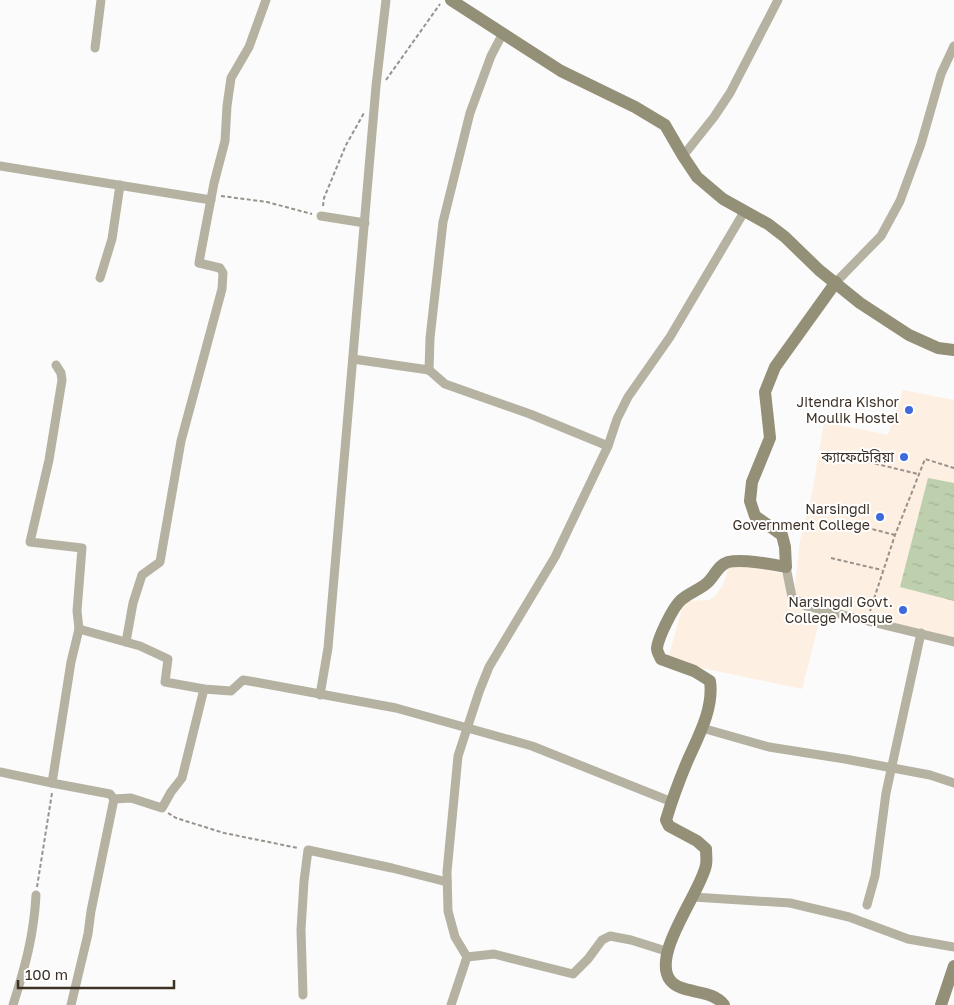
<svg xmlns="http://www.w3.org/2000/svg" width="954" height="1005" viewBox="0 0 954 1005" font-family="'Golos Text','Noto Sans Bengali',sans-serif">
<defs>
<pattern id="water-ripples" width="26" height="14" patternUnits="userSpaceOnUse" patternTransform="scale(1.25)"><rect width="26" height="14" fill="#becfad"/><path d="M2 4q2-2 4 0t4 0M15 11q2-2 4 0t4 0" fill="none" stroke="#a4b295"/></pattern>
</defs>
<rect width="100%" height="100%" fill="#fbfbfb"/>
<g fill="#fdefe1">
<polygon points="903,390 954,400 954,640 814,605 796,598 794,595 800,541 812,493 824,422 888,435"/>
<polygon points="730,563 753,567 784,574 786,592 790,601 822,611 802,689 697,667 668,659 684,601 709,600 716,595 724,583"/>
</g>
<polygon fill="url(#water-ripples)" points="928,478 954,483 954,601 900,587"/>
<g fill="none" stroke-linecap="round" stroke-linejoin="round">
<g stroke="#98928c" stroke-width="2" stroke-dasharray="4 2.5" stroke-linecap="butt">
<polyline points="386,80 440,4"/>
<polyline points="221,196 267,202 312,214"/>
<polyline points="323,206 324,198 346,145 364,113"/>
<polyline points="856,459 918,474"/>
<polyline points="841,521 895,535"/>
<polyline points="831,558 882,570"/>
<polyline points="870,611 895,535 925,459 954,468"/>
<polyline points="168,813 176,818 224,833 298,848"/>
<polyline points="37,887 52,793"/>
</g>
<g stroke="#b5b2a2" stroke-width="9">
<polyline points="503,33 491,56 470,113 443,222 430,338 429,370 445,384 530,414 608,446"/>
<polyline points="95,48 101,0"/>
<polyline points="683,156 714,117 730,93 778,0"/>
<polyline points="0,166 211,200"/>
<polyline points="321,216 365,223"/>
<polyline points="100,278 112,239 120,185"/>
<polyline points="836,282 881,236 900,201 921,144 941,74 954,46"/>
<polyline points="353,359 429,370"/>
<polyline points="56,365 61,373 62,380 49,460 30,542 82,548 77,611 79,629 71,662 52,783 110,794 114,799 91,911 88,934 71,1005"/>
<polyline points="786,567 792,597 806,606 954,642"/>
<polyline points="79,629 140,646 168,659 165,682 204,689 231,691 243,680 255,682 396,708 532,746 672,802"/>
<polyline points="126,642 133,603 142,575 160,562 181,441 222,289 223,273 220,268 199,263 200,257 214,183 225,141 227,106 231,78 249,47 266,0"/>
<polyline points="320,695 328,648 376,86 386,0"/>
<polyline points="702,728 769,747 845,759 930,775 954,783"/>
<polyline points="0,772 52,783"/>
<polyline points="114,799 131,798 162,808 171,792 182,778 204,689"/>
<polyline points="693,897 790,903 849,917 908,939 954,947"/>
<polyline points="867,905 875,876 886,793 921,633"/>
<polyline points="467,957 455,937 448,911 447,872 458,756 479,692 489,667 555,557 608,446 617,419 628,397 670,337 744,212"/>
<polyline points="303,995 301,930 304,881 308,850 392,868 447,882"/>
<path d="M13 1005C25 967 34 935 36 895"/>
<polyline points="451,1005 467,957 494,954 573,974 588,959 602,940 610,936 631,940 669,952"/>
</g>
<g stroke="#948f77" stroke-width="12">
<polyline points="451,0 561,71 635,107 665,125 683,156 697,177 723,199 768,224 785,237 819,270 860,303 909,335 938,348 954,350"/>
<path d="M724 1005C712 988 681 995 670 980 651 954 701 892 706 865 707 860 706 854 706 849L697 841 669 826 666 820C672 800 679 781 687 762 698 737 714 709 710 681L694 671 661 659C659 655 657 652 657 648 658 638 673 607 681 600 689 593 699 590 707 583 714 577 718 565 728 562 742 559 772 564 786 567L785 547 782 535 755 516 750 501 752 482 770 438 765 392 775 367 836 282"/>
<polyline points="941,1005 954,966"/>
</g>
</g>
<g fill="#3e6adb" stroke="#fff" stroke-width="2">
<circle cx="909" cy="410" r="5"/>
<circle cx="904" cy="457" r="5"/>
<circle cx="880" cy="517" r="5"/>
<circle cx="903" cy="610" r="5"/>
</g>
<g text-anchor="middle" stroke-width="4" stroke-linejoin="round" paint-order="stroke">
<g font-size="14" fill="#3d3126" stroke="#fff" text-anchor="end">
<text x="899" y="407">Jitendra Kishor<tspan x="899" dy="16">Moulik Hostel</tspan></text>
<text x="894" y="462">ক্যাফেটেরিয়া</text>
<text x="870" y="514">Narsingdi<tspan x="870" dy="16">Government College</tspan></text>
<text x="893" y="607">Narsingdi Govt.<tspan x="893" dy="16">College Mosque</tspan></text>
</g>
</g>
<path d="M18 980v8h156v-8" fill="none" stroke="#3d3126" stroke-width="2.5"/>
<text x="25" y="980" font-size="15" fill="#3d3126" stroke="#ffffff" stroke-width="4" paint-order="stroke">100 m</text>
</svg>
